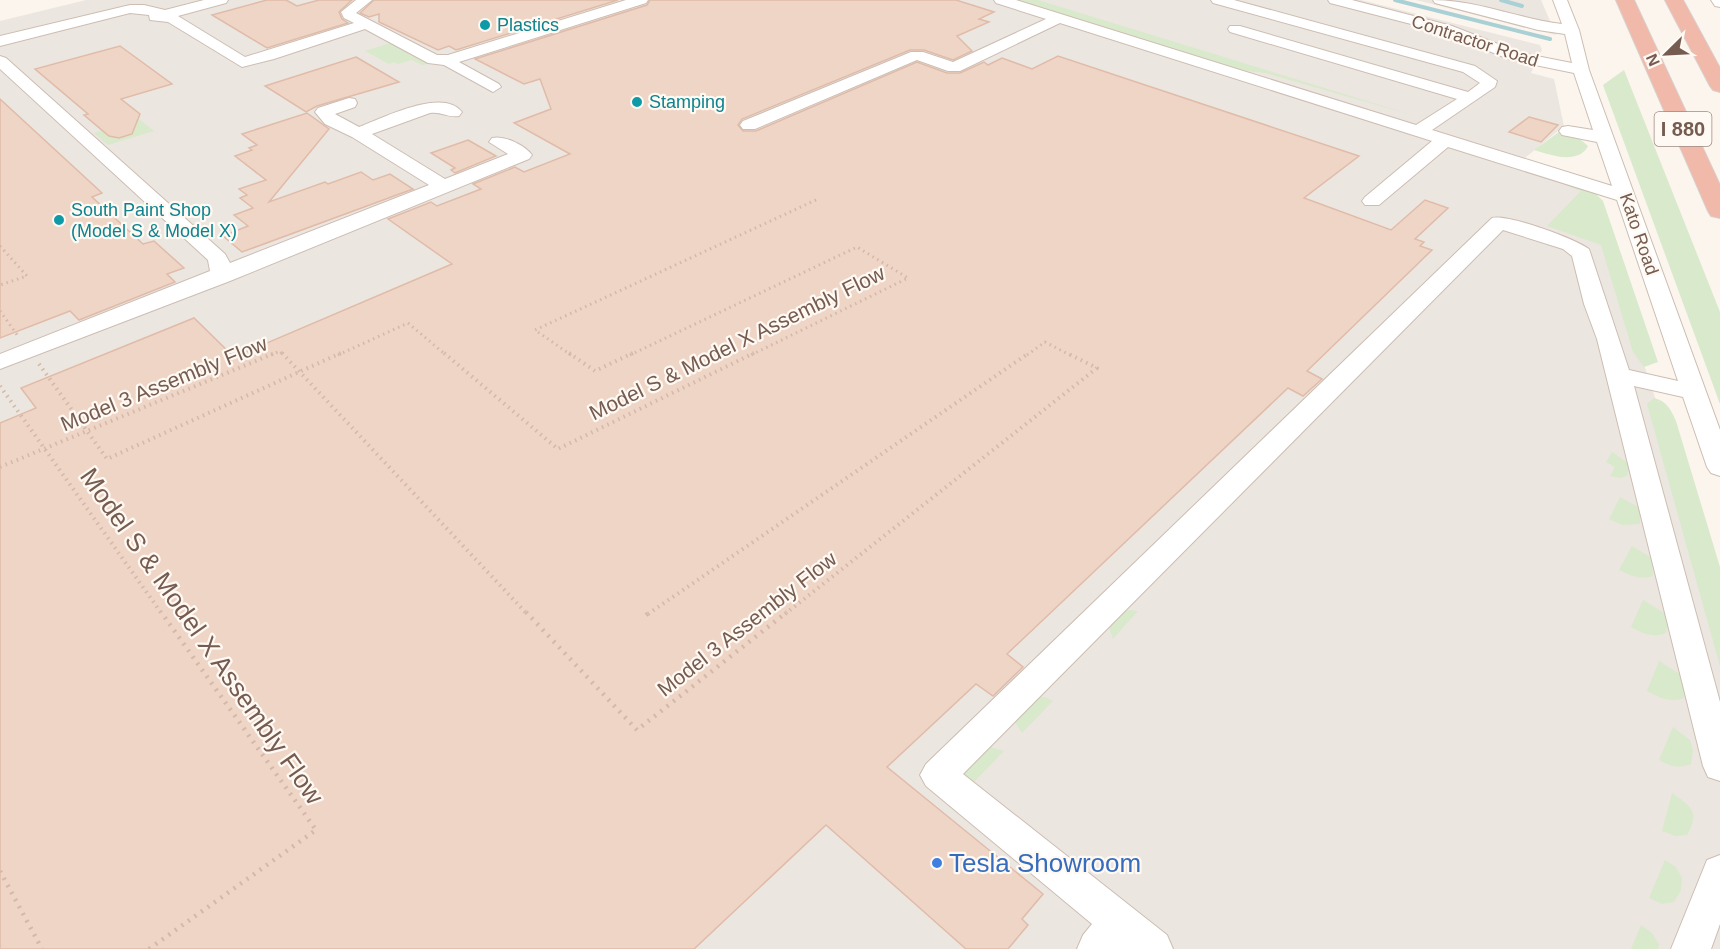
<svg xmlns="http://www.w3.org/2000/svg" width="1720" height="949" viewBox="0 0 1720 949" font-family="Helvetica,sans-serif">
<rect width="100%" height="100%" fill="#fbf5ed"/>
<g fill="#ece6e1">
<polygon points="86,0 1361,0 1540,45 1542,50 1531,73 1554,79 1564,126 1520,162 1585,189 1720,591 1720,949 0,949 0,21"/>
<polygon points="1416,0 1541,0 1556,35"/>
</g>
<g fill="#d9e9cb">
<polygon points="1014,0 1038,0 1419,117 1265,73 1238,70"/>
<polygon points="390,43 428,64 422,65 412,60 398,64 394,62 389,64 365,51"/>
<polygon points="1624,70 1720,312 1720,404 1603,85"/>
<polygon points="139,119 154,131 108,145 94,133"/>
<path d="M1559 132 1581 140 1588 146C1578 165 1550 155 1534 150Z"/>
<polygon points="1567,184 1595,193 1603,201 1658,362 1644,367 1633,352 1601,245 1547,226 1581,191 1565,185"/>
<path d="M1654 398C1667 401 1671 410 1676 421L1720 567V666L1647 404Z"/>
<polygon points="1612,452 1627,462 1629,469 1627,476 1620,478 1610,476 1615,467 1606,462"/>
<polygon points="1620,497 1640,508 1640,524 1622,525 1609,519"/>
<path d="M1632 546 1652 558 1653 576C1640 580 1631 576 1619 570Z"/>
<path d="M1643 600 1666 614 1668 623 1666 633C1652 638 1644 634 1631 627Z"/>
<polygon points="1130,610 1138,611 1113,639 1108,625 1121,611"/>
<path d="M1659 661 1683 676 1685 686 1684 698C1669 703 1660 698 1647 691Z"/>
<polygon points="1034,697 1045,697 1053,701 1022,733 1014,721"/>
<path d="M1673 727 1690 740 1693 751 1691 764C1679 769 1671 767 1659 760Z"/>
<polygon points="990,747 1004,751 971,785 963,771"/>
<path d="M1672 793C1692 807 1700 812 1687 835L1675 836 1662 831Z"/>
<polygon points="1665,860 1676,867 1682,878 1681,890 1674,902 1662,904 1649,898"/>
<polygon points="1641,925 1652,933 1659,944 1658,949 1631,949"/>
</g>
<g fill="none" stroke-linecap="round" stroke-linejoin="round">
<g stroke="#a9d0d5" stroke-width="4">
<polyline points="1395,0 1550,39"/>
<polyline points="1501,0 1522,6"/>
</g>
</g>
<g fill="#efd5c6" stroke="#e0bba8" stroke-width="1.5">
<polygon points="267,0 286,0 297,6 319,0 352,0 339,12 342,19 348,23 267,48 212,15"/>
<polygon points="374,0 618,0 456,50 449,46 438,50 379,22 379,14 369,17 360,13"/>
<polygon points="650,0 956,0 994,12 979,19 989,22 957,36 972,51 953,60 924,50 910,50 742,119 738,125 743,131 756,131 917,62 947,73 960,73 984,62 988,65 1002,58 1032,69 1058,56 1359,156 1304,198 1391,230 1425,200 1448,208 1415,239 1424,242 1420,246 1432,250 1307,371 1322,379 1303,396 1288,388 1007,654 1023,667 993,696 976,684 887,767 1043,894 1022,919 1028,925 1008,949 966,949 826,825 694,949 0,949 0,423 36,408 21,388 194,318 234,357 452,264 388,219 431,202 437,206 481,189 473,184 515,167 524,172 570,154 514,123 551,109 540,79 524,84 475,59 647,5"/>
<polygon points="120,46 172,84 121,99 140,114 132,134 119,138 109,136 84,115 88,114 35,69"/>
<polygon points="356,57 399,82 317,106 306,112 265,86"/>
<polygon points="0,99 102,193 92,197 143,244 154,241 184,268 167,274 175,282 79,320 70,311 0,338"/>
<polygon points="307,113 329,129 269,202 325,182 328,184 361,172 373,180 390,174 413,189 242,252 223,236 248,226 234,215 253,208 240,198 247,195 239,189 266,180 235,156 252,150 249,148 257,145 242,134"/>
<polygon points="1529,117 1558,125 1541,142 1509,132"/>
<polygon points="468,140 496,156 455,173 451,170 455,168 431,153"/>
</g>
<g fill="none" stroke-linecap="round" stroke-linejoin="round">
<defs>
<g id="minor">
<polygon points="204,0 228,0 226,3 178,16 245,57 354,23 344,18 341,12 356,0 372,0 356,13 437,55 448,55 626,0 648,0 646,3 459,62 499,84 501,87 493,92 444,65 428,63 365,29 274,59 242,67 168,22 150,20 149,15 130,13 0,46 0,36 130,5 144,5 165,10"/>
<path d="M994 0H1016L1416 125 1457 99 1230 32 1228 29 1230 26H1240L1468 92 1480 83 1463 72 1213 3 1211 0H1234L1475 66 1497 81 1495 87 1432 130 1612 186 1597 142 1562 135 1559 131 1562 127 1568 126 1593 130 1574 73 1511 60 1442 32 1330 3 1328 0H1352L1452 26 1521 53 1572 63 1565 34 1538 30 1435 3 1433 0C1477 0 1519 19 1562 24L1553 0H1567L1579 30 1589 70 1720 430V476L1711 473 1707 467 1683 397 1634 386 1720 702V781L1708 777 1703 766 1597 339 1584 304 1572 256 1563 249 1503 230 963 774 1167 935 1173 949H1077L1083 935 1092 924 926 786 920 775 926 764 1492 218C1508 214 1574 238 1589 249L1629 370 1678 381 1617 200 1448 147 1379 205H1365L1362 201 1365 197 1432 141 1060 23 960 71H948L917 60 755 129H743L740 125 743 121 911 52H923L953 62 1046 19 996 3Z"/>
<polygon points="1711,0 1720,0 1720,7 1715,6"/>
<path d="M0 56 6 58 225 254 230 263 429 185 352 137 325 124 315 112 318 108 349 98 355 99 357 103 355 107 335 114 359 127C383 118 443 87 462 112L459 116C448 118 441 111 430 113L372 134 445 179 508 154 489 142 492 138C504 135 525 145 532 155L529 159 230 281 0 369V354L210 271 208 260 0 69Z"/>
<polygon points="1720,855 1720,924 1711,949 1671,949 1707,860"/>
</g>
<g id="highway">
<polygon points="1616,0 1634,0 1720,185 1720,218 1711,216 1708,211"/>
<polygon points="1665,0 1683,0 1720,68 1720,92 1713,90 1710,86"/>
</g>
</defs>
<use href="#minor" stroke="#cdbdb2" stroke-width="2"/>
<use href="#highway" stroke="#d9d1ce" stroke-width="2"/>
<g stroke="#d4b8a9" stroke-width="3" stroke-dasharray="1.5 4" stroke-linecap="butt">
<polyline points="0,246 27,276 0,285"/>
<polyline points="0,311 18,336"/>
<polyline points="271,355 280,351 283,355"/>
<polyline points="338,355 408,323 446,355"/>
<polyline points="571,355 535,330 818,199"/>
<polyline points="630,355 857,247 908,278 751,355"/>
<polyline points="1027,355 1045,342 1070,355"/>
</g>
<g stroke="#d4b8a9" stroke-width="4" stroke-dasharray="1.5 4.5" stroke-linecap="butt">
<polyline points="282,353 527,614"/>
<polyline points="444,353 558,449 754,353"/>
<polyline points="569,353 595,371 633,353"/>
<polyline points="39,364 107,459 341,353"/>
<polyline points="0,386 162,614"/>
<polyline points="0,467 275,353"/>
<polyline points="648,614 1029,353"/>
<polyline points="785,614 1097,368 1067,353"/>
</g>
<g stroke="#d4b8a9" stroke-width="4.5" stroke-dasharray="2 6" stroke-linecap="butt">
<polyline points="526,612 637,730 787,612"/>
<polyline points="646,615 650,612"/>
<polyline points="0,871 42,949"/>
<polyline points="149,949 316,830 161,612"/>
</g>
<use href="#minor" fill="#fff" fill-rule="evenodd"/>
<use href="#highway" fill="#f0b9a9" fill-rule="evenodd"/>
</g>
<g fill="#0f9aa8" stroke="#fef9f3" stroke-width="2">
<circle cx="485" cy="25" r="6"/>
<circle cx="637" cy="102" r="6"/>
<circle cx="59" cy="220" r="6"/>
</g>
<circle fill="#3f7fe0" stroke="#fef9f3" stroke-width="2" cx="937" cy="863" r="6"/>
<g text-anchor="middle" stroke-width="4.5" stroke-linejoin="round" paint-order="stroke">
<g font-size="18" fill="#0d838f" stroke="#fef9f3" text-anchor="start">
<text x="497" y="31">Plastics</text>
<text x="649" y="108">Stamping</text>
<text x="71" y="216">South Paint Shop<tspan x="71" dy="21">(Model S &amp; Model X)</tspan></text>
</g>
<g font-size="18" fill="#765c50" stroke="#fef9f3">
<text transform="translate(1475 41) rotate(18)" y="6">Contractor Road</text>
<text transform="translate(1639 234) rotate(71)" y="6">Kato Road</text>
</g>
<rect fill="#fef9f3" stroke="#9f8b81" stroke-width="1.5" x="1654.5" y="112" width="57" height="34" rx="4.5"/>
<g font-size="20" font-weight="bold" fill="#765c50">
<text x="1683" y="136">I 880</text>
</g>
<g font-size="21" fill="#765c50" stroke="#fef9f3">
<text transform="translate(737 343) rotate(-26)" y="7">Model S &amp; Model X Assembly Flow</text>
<text transform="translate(164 384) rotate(-22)" y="7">Model 3 Assembly Flow</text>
<text transform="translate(747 624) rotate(-38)" y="7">Model 3 Assembly Flow</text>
</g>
<g font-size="26" fill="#765c50" stroke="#fef9f3">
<text transform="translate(202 636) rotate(55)" y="9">Model S &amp; Model X Assembly Flow</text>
</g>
<g font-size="26" fill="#366cbe" stroke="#fef9f3" text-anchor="start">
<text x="949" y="872">Tesla Showroom</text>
</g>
</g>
<g transform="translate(1666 54) rotate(246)" stroke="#fef9f3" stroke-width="4.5" paint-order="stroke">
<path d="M0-4.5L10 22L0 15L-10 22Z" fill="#765c50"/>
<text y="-9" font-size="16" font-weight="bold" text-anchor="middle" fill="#765c50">N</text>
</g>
</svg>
